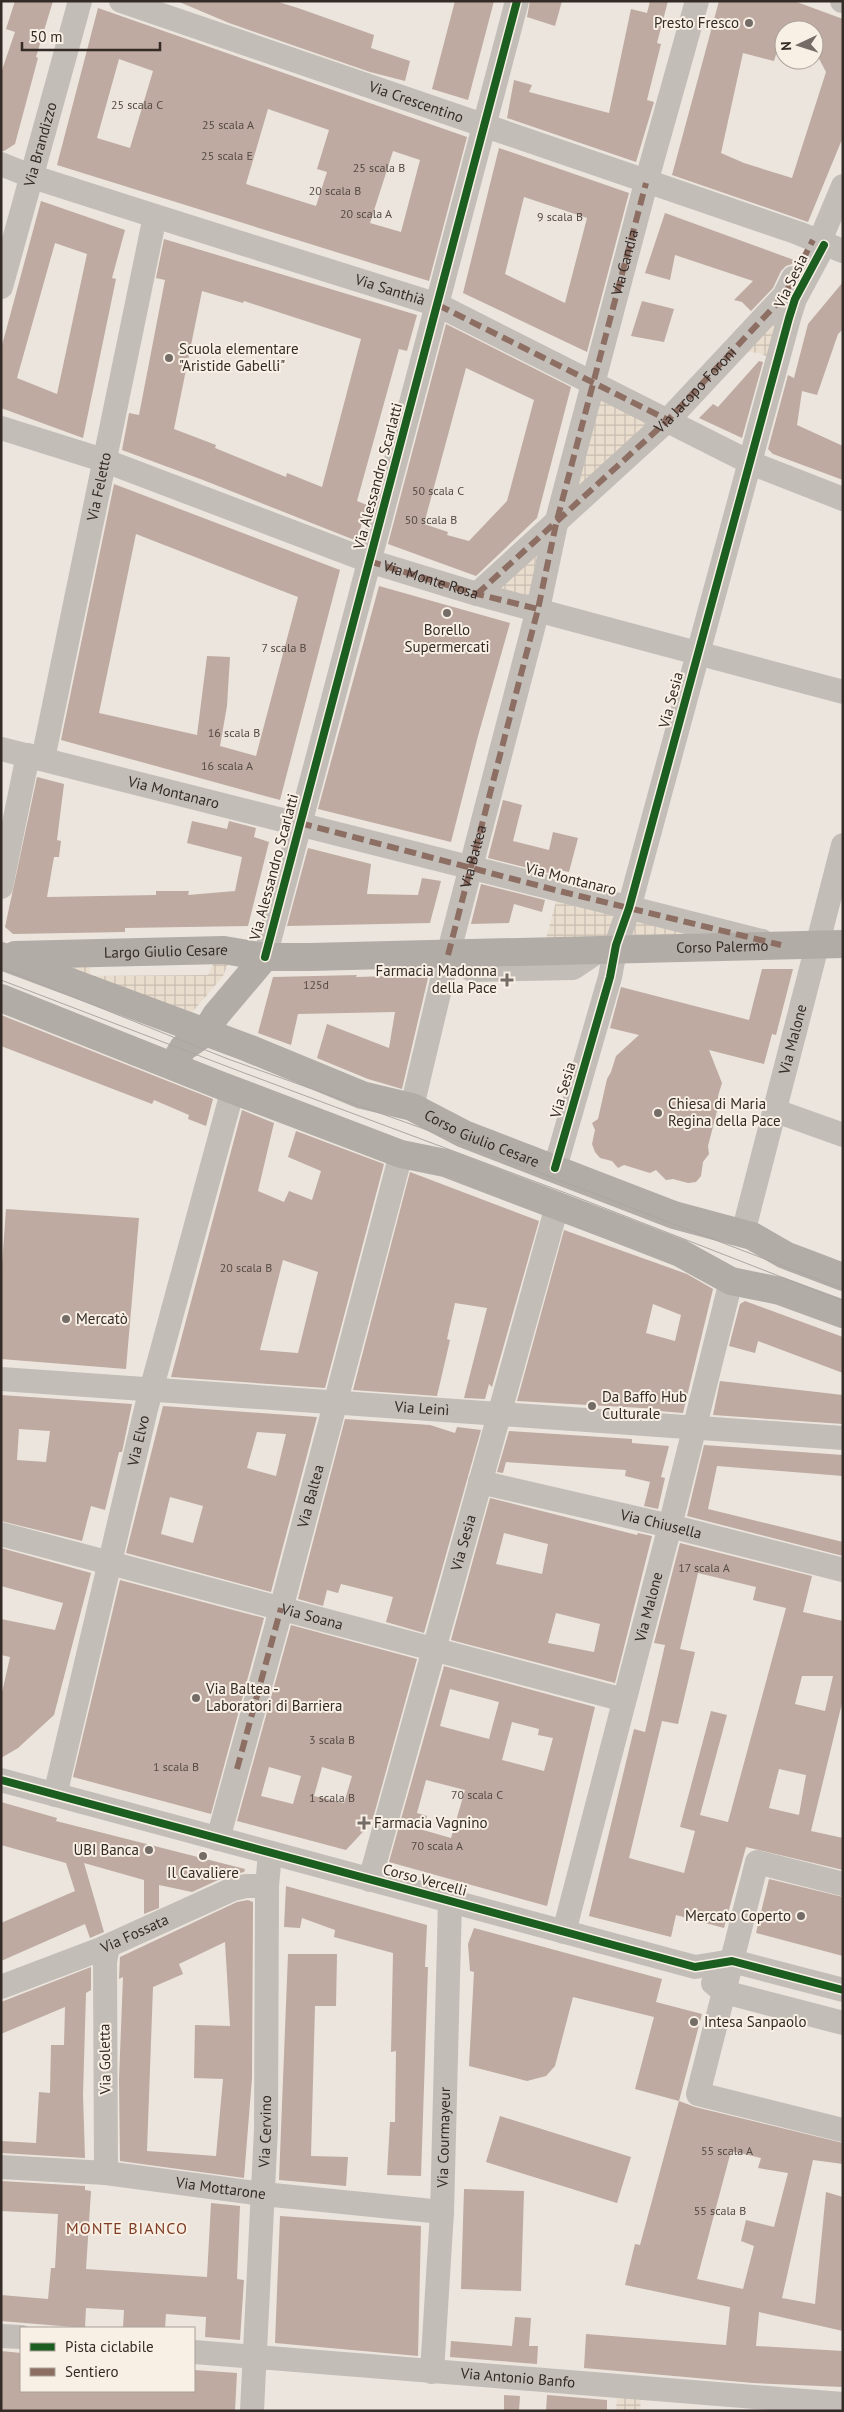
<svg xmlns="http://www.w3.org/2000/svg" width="844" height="2412" viewBox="0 0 844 2412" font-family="'PT Sans',sans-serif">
<defs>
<pattern id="plaza-grid" width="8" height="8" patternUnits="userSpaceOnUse" patternTransform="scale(1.25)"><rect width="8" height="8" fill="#e9ddce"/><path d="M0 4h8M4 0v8" fill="none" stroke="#c8beb1"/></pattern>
</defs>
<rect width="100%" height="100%" fill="#ebe5de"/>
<g fill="url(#plaza-grid)">
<polygon points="784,296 777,361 759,353 733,350"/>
<polygon points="594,383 668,420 556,524 538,609 477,594 556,524"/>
<polygon points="559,891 781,945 542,953"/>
<polygon points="229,961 223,976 189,1016 67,967 90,965 90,976 208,975 214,962"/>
<polygon points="617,2396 641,2396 640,2411 616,2411"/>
</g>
<g fill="#beaaa0" fill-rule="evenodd">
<polygon points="15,1 53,1 36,57 38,58 15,144 4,151 1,151 1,73 15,32 6,29"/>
<polygon points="177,1 275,1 298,8 374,35 371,48 410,61 405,81 370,72 229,23"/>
<polygon points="455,1 494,1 468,100 432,89"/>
<polygon points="530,1 562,1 555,26 527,17"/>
<polygon points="650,1 668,1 657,43 661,44 647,100 654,102 636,162 507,118 514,80 532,85 529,92 609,113 631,9 647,13"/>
<path d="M719 1H794L843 19V137L808 222 672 175ZM784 30H814V49L826 72 792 178 744 163 721 153 743 53 774 61 779 45 784 46Z"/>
<path d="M98 8 467 137 429 281 57 165ZM119 59 153 71 130 148 97 138ZM268 109 329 130 317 169 327 172 316 206 246 184ZM393 151 420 160 401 232 370 223Z"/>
<path d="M499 148 629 193 587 352 463 293ZM524 197 587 218 565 303 505 274Z"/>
<path d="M41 201 125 230 112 278 116 279 83 438 1 408V349ZM55 243 87 254 57 394 17 378Z"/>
<polygon points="665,213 794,260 792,264 786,266 781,271 773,288 751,311 742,302 734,300 753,281 675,255 670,280 645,273"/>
<path d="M164 239 417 315 407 351 399 349 357 501 367 505 357 541 203 480 122 450 129 413 139 415 165 280 156 278ZM202 291 243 303 244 301 361 339 322 487 287 473 286 477 215 448 216 445 174 429Z"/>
<polygon points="843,282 843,329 838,334 817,395 802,391 797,425 843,446 843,480 773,454 768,449 788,375 794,378 808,324"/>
<polygon points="642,301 674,309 664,342 631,336"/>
<path d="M446 324 571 387 537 518 476 576 388 544ZM466 368 534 400 507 501 469 541 447 535 448 532 424 524Z"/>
<polygon points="759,361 763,362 742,438 699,418 713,404 718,407"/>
<path d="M114 484 340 570 280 800 61 740ZM136 534 298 597 256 756 220 746 227 706 230 657 207 656 197 735 99 713Z"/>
<polygon points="379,586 510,623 478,736 451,842 318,809"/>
<polygon points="37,777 64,784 57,840 61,841 59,857 54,857 47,897 156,895 156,891 189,891 188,895 235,891 242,857 187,843 192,821 227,829 229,821 256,828 254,837 269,842 248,926 125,928 125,932 13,934 5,927"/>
<polygon points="503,800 522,805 513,841 549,850 553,832 578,838 569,872 554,869 552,874 488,858"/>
<polygon points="308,848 371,864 367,894 418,895 422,878 441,881 430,923 287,926"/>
<polygon points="481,884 545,900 542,912 514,904 509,923 471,924"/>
<polygon points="762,969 793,969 776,1035 772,1034 764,1064 709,1050 722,1083 718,1096 721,1106 717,1111 708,1146 709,1154 703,1162 701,1176 696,1182 688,1183 673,1179 666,1180 656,1170 650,1173 624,1165 618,1168 612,1161 600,1158 595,1152 592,1144 595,1130 592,1123 598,1119 607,1079 611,1072 616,1056 639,1035 610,1028 621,987 749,1020"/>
<polygon points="357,975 356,977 425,975 428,978 402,1089 368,1079 317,1058 327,1024 389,1048 395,1012 298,1014 291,1045 258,1033 273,977"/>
<polygon points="1,1015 213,1099 206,1126 188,1119 189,1115 154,1100 152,1104 1,1046"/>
<path d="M242 1110 274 1123 258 1191 284 1202 289 1191 312 1200 321 1171 288 1157 296 1131 384 1164 325 1388 171 1377ZM283 1260 318 1272 298 1353 260 1350Z"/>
<polygon points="410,1172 539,1221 492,1387 489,1384 485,1399 464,1398 487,1308 455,1303 447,1339 450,1340 437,1396 353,1390"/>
<polygon points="6,1209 139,1218 126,1369 1,1359 1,1280"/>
<path d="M564 1230 687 1274 713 1289 683 1413 659 1411 660 1409 517 1401ZM653 1304 681 1315 675 1341 646 1333Z"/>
<polygon points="745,1301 843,1337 843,1373 758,1341 755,1353 729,1346 740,1304"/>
<polygon points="720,1381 843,1395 843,1424 713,1415"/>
<path d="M1 1395 132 1404 122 1452H119L105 1510 91 1506 82 1541 1 1521ZM19 1429 50 1431 46 1462 17 1460Z"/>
<path d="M163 1406 317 1417 271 1592 126 1553ZM257 1432 286 1434 276 1476 247 1468ZM170 1497 203 1506 193 1543 161 1534Z"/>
<polygon points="345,1419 430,1425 455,1433 457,1427 481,1430 424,1633 386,1622 393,1597 341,1584 338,1593 327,1590 323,1606 298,1599"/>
<polygon points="509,1431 632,1439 632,1443 669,1446 661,1477 665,1478 658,1509 644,1506 650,1482 625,1476 626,1470 506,1462 503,1473 497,1472"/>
<polygon points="704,1445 843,1455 843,1476 717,1466 708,1509 843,1542 843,1556 687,1516"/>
<path d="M490 1498 637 1535 638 1533 652 1536 615 1683 451 1640ZM504 1533 548 1544 542 1574 496 1564ZM556 1613 600 1624 594 1652 548 1643Z"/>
<path d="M680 1543 812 1576 803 1612 843 1621V1699L811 1831 843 1838V1870L746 1847 724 1928 676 1915 671 1937 589 1916 634 1729 645 1732 665 1645 654 1643ZM698 1573 756 1587 753 1600 786 1608 728 1822 700 1815 727 1715 711 1711 680 1827 695 1831 684 1873 629 1858 662 1721 678 1724 695 1652 680 1649ZM802 1676H833L825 1711 795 1704ZM779 1769 806 1775 799 1815 769 1808Z"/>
<polygon points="1,1548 91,1573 54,1715 18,1748 1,1758 1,1697 10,1657 1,1655 1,1619 55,1630 63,1603 1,1586"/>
<polygon points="120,1580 264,1618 211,1814 73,1777"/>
<path d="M291 1625 417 1659 372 1822 346 1850 237 1821ZM269 1767 301 1776 293 1804 261 1796ZM322 1767 352 1776 344 1803 314 1796Z"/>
<path d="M444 1666 595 1707 547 1906 389 1862ZM450 1689 499 1702 489 1739 440 1726ZM512 1722 539 1729 538 1735 553 1738 544 1771 502 1760ZM426 1780 465 1790 451 1838 423 1830 427 1816 417 1813Z"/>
<polygon points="1,1802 57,1818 56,1821 245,1869 244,1872 227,1876 192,1892 159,1885 159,1908 144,1914 144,1880 84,1863 104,1932 90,1938 85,1924 1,1961 1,1923 75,1891 66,1863 1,1845"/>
<polygon points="769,1879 843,1897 843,1956 756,1933"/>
<polygon points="286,1886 427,1925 425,1967 428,1967 421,2176 387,2175 390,2122 395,2122 396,2051 391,2052 393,1953 334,1937 335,1930 302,1918 300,1928 284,1927"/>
<path d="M248 1900 253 1902 252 2078 244 2178 120 2161 119 2079 123 1977 119 1979 120 1957 237 1902ZM225 1942 230 2026 195 2025 194 2078 223 2079 216 2156 147 2151 153 1987 183 1974 179 1964Z"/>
<polygon points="474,1928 662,1979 656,2002 702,2014 679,2101 635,2089 654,2017 573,1997 555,2066 546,2076 527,2081 469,2066 474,1972 470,1971 468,1944"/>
<polygon points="288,1954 337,1954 336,2006 315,2006 311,2156 348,2157 346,2186 279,2180"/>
<polygon points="91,1967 91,1990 86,1993 83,2095 85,2158 1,2153 1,2141 36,2143 39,2092 50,2093 51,2045 64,2045 65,2007 1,2034 1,2002"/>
<path d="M679 2101 695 2107 843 2143V2164L813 2160 782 2298 815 2304 826 2192 843 2197V2331L759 2312 756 2346 843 2351V2387L753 2383 584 2368 586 2334 726 2345 730 2307 625 2285 635 2244 640 2245ZM731 2151 761 2158 758 2168 788 2173 774 2227 746 2220 741 2241 754 2246 743 2289 697 2279Z"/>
<polygon points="500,2116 631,2157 617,2203 486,2162"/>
<polygon points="1,2181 85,2186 85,2190 91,2191 86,2269 207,2277 211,2203 240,2206 237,2279 244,2280 240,2340 205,2337 206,2317 166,2314 165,2328 123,2328 124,2310 86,2308 85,2328 1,2321 1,2295 48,2299 51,2268 55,2268 58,2214 1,2211"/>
<polygon points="464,2189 524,2191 521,2291 461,2289"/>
<polygon points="280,2216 421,2226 418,2356 275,2343"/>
<polygon points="515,2317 531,2318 529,2346 538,2346 537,2364 450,2357 451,2341 512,2346"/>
<polygon points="1,2351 21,2353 21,2391 194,2391 194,2370 237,2373 235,2411 1,2411"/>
<polygon points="504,2395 520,2396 519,2411 504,2411"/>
<polygon points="547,2395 607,2400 607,2411 546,2411"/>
</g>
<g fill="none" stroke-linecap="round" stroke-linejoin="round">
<g stroke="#c3bdb8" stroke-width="24">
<path id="s1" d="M121 1 798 233 843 251"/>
<polyline points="842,1 843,1"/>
<path id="s2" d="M1 164 33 177 155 216 438 305 751 463 843 499"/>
<polyline points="819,243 843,186"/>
<path id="s3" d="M1 287 80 1"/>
<path id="s4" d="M1 428 103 460 369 561 477 594 843 692"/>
<polyline points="477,594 668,420 784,296 793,278"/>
<path id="s5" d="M1 749 762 941"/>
<path id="s6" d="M43 759 155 216"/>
<polyline points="1,887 28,755"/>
<polyline points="451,955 472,970 573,968 600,950"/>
<polyline points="265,957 517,1"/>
<path id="s7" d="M412 1107 448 955 538 609 556 524 646 183 697 1"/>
<polyline points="776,1111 843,1135"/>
<polyline points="555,1168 610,977 616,945 629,908 789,318 795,299 824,245"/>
<path id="s8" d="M743 1233 843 845"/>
<path id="s9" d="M1 1379 843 1438"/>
<path id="s10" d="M480 1482 670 1526 843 1570"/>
<path id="s11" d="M1 1534 624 1700"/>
<polyline points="1,1780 695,1967 732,1961 843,1990"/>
<path id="s12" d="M55 1795 146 1409 233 1089"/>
<path id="s13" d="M218 1839 276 1628 401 1154"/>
<path id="s14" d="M370 1880 557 1206"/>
<polyline points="843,1884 757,1862 698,2094 843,2130"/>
<path id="s15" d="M564 1932 670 1526 731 1281"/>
<polyline points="713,1983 724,1992 843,2023"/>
<path id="s16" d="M1 1987 101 1949 233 1889 246 1886H267"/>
<path id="s17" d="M1 2167 106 2173 263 2194 442 2212"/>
<polyline points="106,2173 105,1962 108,1946"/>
<polyline points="1,2336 21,2337"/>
<path id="s18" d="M194 2352 843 2404"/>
<path id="s19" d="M432 2372 442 2212 450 1901"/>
<path id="s20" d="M252 2411 266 2129 267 1886 270 1853"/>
</g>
<g stroke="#b2aca7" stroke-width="28">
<path id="s21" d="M15 955 224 950 265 957H309L843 944"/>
<path id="s22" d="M1 956 248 1048 362 1095 412 1107 464 1134 674 1215 752 1236 785 1255 843 1277"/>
<polyline points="1,998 217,1084 401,1154 445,1163 613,1227 680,1253 731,1281 780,1291 843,1314"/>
<polyline points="173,1065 183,1048 205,1033 216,1015 265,957"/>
</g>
<g stroke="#aba6a2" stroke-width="1">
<polyline points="1,968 228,1059 444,1136 843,1289"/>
<polyline points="1,980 239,1071 571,1195 843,1301"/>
</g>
<g stroke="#8d6e63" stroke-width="6" stroke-dasharray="12 6" stroke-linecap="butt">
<polyline points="438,305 668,420"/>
<polyline points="369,561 477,594 538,609"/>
<path id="s23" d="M477 594 668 420 784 296 813 240"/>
<polyline points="300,823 559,891 781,945"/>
<polyline points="448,955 538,609 556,524 646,183"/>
<polyline points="237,1769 281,1608"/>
</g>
<defs>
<g id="cycleway">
<polyline points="265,957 517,1"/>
<polyline points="555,1168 610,977 616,945 629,908 789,318 795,299 824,245"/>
<polyline points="1,1780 695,1967 732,1961 843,1990"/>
</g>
</defs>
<use href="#cycleway" stroke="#f8f0e5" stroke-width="11"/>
<use href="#cycleway" stroke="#1b5e20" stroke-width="8"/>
</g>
<g fill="#746c67" stroke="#f8f0e5" stroke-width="2">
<circle cx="749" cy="23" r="5"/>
<circle cx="169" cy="358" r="5"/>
<circle cx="447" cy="613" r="5"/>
<path d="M504.5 972.5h5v5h5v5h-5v5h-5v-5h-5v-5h5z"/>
<circle cx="658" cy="1113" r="5"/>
<circle cx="66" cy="1319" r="5"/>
<circle cx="592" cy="1406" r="5"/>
<circle cx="196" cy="1698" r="5"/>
<path d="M361.5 1815.5h5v5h5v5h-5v5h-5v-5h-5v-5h5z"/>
<circle cx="149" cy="1850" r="5"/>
<circle cx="203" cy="1856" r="5"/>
<circle cx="801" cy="1916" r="5"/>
<circle cx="694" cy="2022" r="5"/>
</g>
<g text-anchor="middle" stroke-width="4" stroke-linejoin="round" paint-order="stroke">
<g font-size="12" fill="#564b45">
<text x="137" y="109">25 scala C</text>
<text x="228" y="129">25 scala A</text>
<text x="227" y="160">25 scala E</text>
<text x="379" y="172">25 scala B</text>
<text x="335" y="195">20 scala B</text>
<text x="366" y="218">20 scala A</text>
<text x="560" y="221">9 scala B</text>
<text x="438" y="495">50 scala C</text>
<text x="431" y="524">50 scala B</text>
<text x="284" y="652">7 scala B</text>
<text x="234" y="737">16 scala B</text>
<text x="227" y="770">16 scala A</text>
<text x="316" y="989">125d</text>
<text x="246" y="1272">20 scala B</text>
<text x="704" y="1572">17 scala A</text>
<text x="332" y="1744">3 scala B</text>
<text x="176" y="1771">1 scala B</text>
<text x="477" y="1799">70 scala C</text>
<text x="332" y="1802">1 scala B</text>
<text x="437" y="1850">70 scala A</text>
<text x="727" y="2155">55 scala A</text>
<text x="720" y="2215">55 scala B</text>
</g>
<g font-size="15" fill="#342b27" stroke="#f8f0e5" text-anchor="start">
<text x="739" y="28" text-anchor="end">Presto Fresco</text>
<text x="179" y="354">Scuola elementare<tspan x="179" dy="17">"Aristide Gabelli"</tspan></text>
<text x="447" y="635" text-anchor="middle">Borello<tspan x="447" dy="17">Supermercati</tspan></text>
<text x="497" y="976" text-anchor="end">Farmacia Madonna<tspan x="497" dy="17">della Pace</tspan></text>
<text x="668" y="1109">Chiesa di Maria<tspan x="668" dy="17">Regina della Pace</tspan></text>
<text x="76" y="1324">Mercatò</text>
<text x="602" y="1402">Da Baffo Hub<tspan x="602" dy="17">Culturale</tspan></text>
<text x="206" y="1694">Via Baltea -<tspan x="206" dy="17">Laboratori di Barriera</tspan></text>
<text x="374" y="1828">Farmacia Vagnino</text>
<text x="139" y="1855" text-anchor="end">UBI Banca</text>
<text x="203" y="1878" text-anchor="middle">Il Cavaliere</text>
<text x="791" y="1921" text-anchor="end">Mercato Coperto</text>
<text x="704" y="2027">Intesa Sanpaolo</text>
</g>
<g font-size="15" fill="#342b27" stroke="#f8f0e5">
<text dy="5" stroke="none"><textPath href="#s1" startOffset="312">Via Crescentino</textPath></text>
<text dy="5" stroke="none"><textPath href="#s3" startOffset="148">Via Brandizzo</textPath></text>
<text dy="5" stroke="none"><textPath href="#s7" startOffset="871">Via Candia</textPath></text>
<text transform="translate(791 281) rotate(-64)" y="5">Via Sesia</text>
<text dy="5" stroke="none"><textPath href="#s2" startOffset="409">Via Santhià</textPath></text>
<text dy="5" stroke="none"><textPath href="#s23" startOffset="299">Via Jacopo Foroni</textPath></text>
<text transform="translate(378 476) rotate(-75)" y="5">Via Alessandro Scarlatti</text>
<text dy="5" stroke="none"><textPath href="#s6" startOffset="278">Via Feletto</textPath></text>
<text dy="5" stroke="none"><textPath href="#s4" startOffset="456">Via Monte Rosa</textPath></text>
<text transform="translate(671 700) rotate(-75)" y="5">Via Sesia</text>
<text dy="5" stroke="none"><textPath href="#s5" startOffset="178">Via Montanaro</textPath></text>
<text dy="5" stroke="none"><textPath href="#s7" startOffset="258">Via Baltea</textPath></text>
<text transform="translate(274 867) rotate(-75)" y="5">Via Alessandro Scarlatti</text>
<text transform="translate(571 879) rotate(14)" y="5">Via Montanaro</text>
<text dy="5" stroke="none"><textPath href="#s21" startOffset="708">Corso Palermo</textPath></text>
<text dy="5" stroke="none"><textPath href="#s21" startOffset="151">Largo Giulio Cesare</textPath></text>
<text dy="5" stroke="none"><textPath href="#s8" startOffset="200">Via Malone</textPath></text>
<text transform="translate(563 1090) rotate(-74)" y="5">Via Sesia</text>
<text dy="5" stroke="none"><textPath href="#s22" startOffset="515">Corso Giulio Cesare</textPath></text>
<text dy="5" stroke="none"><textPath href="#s9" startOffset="422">Via Leinì</textPath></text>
<text dy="5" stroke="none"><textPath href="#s12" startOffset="364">Via Elvo</textPath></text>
<text dy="5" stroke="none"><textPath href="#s13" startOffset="355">Via Baltea</textPath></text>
<text dy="5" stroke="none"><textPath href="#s10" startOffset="186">Via Chiusella</textPath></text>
<text dy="5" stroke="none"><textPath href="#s14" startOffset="350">Via Sesia</textPath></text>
<text dy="5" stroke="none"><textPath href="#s15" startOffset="336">Via Malone</textPath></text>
<text dy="5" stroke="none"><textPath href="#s11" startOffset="322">Via Soana</textPath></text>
<text transform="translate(425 1880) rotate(15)" y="5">Corso Vercelli</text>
<text dy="5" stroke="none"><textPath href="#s16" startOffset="144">Via Fossata</textPath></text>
<text transform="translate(105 2059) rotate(-91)" y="5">Via Goletta</text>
<text dy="5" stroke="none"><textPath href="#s20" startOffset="280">Via Cervino</textPath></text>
<text dy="5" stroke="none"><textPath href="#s19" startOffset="235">Via Courmayeur</textPath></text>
<text dy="5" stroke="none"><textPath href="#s17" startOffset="221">Via Mottarone</textPath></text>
<text dy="5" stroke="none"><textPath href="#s18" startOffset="325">Via Antonio Banfo</textPath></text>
</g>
<g font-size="16" letter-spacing="1" fill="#7f3c24" stroke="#f8f0e5">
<text x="127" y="2234">MONTE BIANCO</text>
</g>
</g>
<rect width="844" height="2412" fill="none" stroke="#342b27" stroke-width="5"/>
<rect x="20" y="2327" width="175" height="65" fill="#f8f0e5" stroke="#aaa199"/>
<rect x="30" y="2343" width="25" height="8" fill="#1b5e20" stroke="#aaa199"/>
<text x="65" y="2352" font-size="15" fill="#342b27">Pista ciclabile</text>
<rect x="30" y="2368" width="25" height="8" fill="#8d6e63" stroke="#aaa199"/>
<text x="65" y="2377" font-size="15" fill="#342b27">Sentiero</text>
<g transform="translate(799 45) rotate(266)"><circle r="24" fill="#f8f0e5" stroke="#aaa199"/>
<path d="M0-4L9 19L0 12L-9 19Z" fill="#746c67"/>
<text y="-8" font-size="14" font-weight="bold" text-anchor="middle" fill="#342b27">N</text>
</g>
<path d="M22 42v8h138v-8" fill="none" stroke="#342b27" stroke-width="2.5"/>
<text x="30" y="42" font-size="15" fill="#342b27" stroke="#f8f0e5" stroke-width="4" paint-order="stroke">50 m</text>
</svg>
